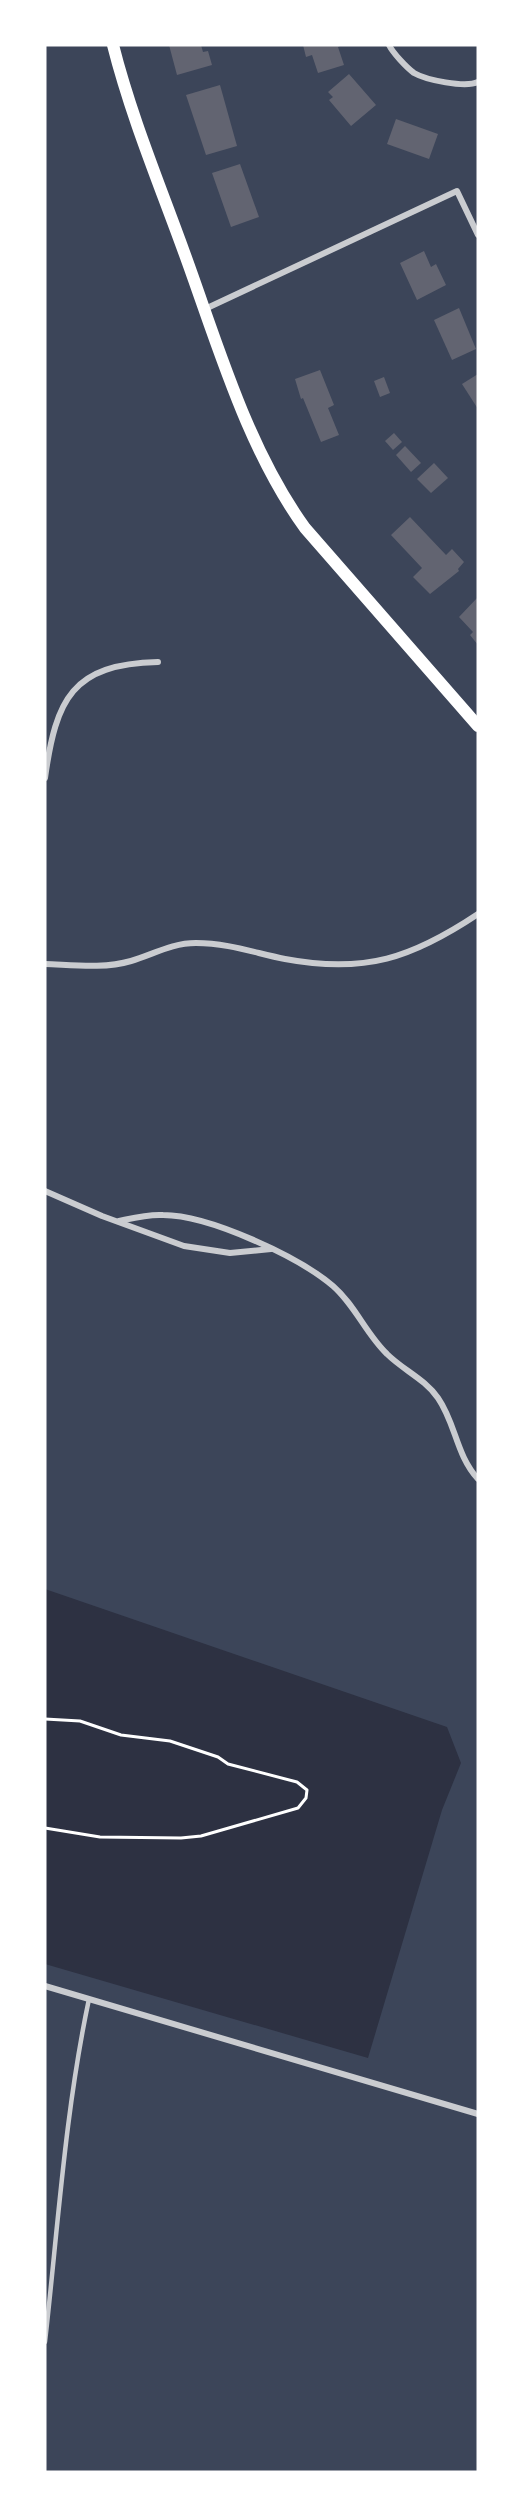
<svg xmlns="http://www.w3.org/2000/svg" width="523" height="2517" viewBox="0 0 523 2517" font-family="Lato,sans-serif">
<rect width="100%" height="100%" fill="#2d3142"/>
<polygon fill="#3c4559" points="45,45 478,45 478,2472 45,2472 45,1964 368,2058 442,1810 461,1763 447,1727 45,1589"/>
<g fill="#626471">
<polygon points="169,45 201,45 203,52 208,51 212,65 177,75"/>
<polygon points="303,45 342,45 338,47 344,65 318,73 312,55 306,57"/>
<polygon points="349,74 376,105 351,126 329,100 333,97 328,92"/>
<polygon points="220,85 237,146 206,155 186,95"/>
<polygon points="396,119 438,134 429,159 387,144"/>
<polygon points="240,164 259,217 231,227 212,173"/>
<polygon points="424,251 431,267 436,264 446,285 417,300 400,263"/>
<polygon points="459,308 476,349 452,360 434,320"/>
<polygon points="320,370 334,405 328,408 339,435 321,442 303,398 301,399 295,379"/>
<polygon points="478,374 478,409 462,384"/>
<polygon points="384,377 390,393 380,397 374,381"/>
<polygon points="394,433 402,442 393,450 385,441"/>
<polygon points="405,446 421,463 411,472 396,455"/>
<polygon points="434,463 448,478 431,493 417,479"/>
<polygon points="410,517 446,555 452,549 464,562 458,569 459,571 430,594 413,577 422,568 391,535"/>
<polygon points="478,597 478,645 470,635 473,632 459,617"/>
</g>
<g fill="none" stroke-linecap="round" stroke-linejoin="round">
<polyline stroke="#fff" stroke-width="3" points="45,1719 80,1721 121,1735 170,1741 218,1757 228,1764 297,1782 307,1790 306,1798 298,1808 201,1836 181,1838 100,1837 45,1828"/>
<path stroke="#caccd0" stroke-width="4.5" d="M45 2342C58 2227 65 2112 89 1999"/>
<g stroke="#caccd0" stroke-width="6">
<path d="M389 45C393 53 406 67 414 73 426 80 465 88 478 82"/>
<polyline points="205,309 457,191 478,235"/>
<path d="M45 778C56 699 72 664 158 662"/>
<path d="M45 964C73 965 104 969 131 961 154 954 172 943 196 943 228 943 255 953 285 959 365 974 412 958 478 914"/>
<polyline points="45,1191 102,1216 184,1246 230,1253 271,1249"/>
<path d="M119 1221C133 1218 148 1214 163 1215 209 1215 299 1257 333 1286 355 1305 366 1334 387 1354 403 1370 425 1379 438 1398 456 1424 456 1455 478 1479"/>
<polyline points="45,1986 478,2114"/>
</g>
<path stroke="#fff" stroke-width="12" d="M113 45C131 116 159 183 184 252 218 345 247 448 305 528L478 726"/>
</g>
<rect width="523" height="2517" fill="none" stroke="#ffffff" stroke-width="93"/>
</svg>
